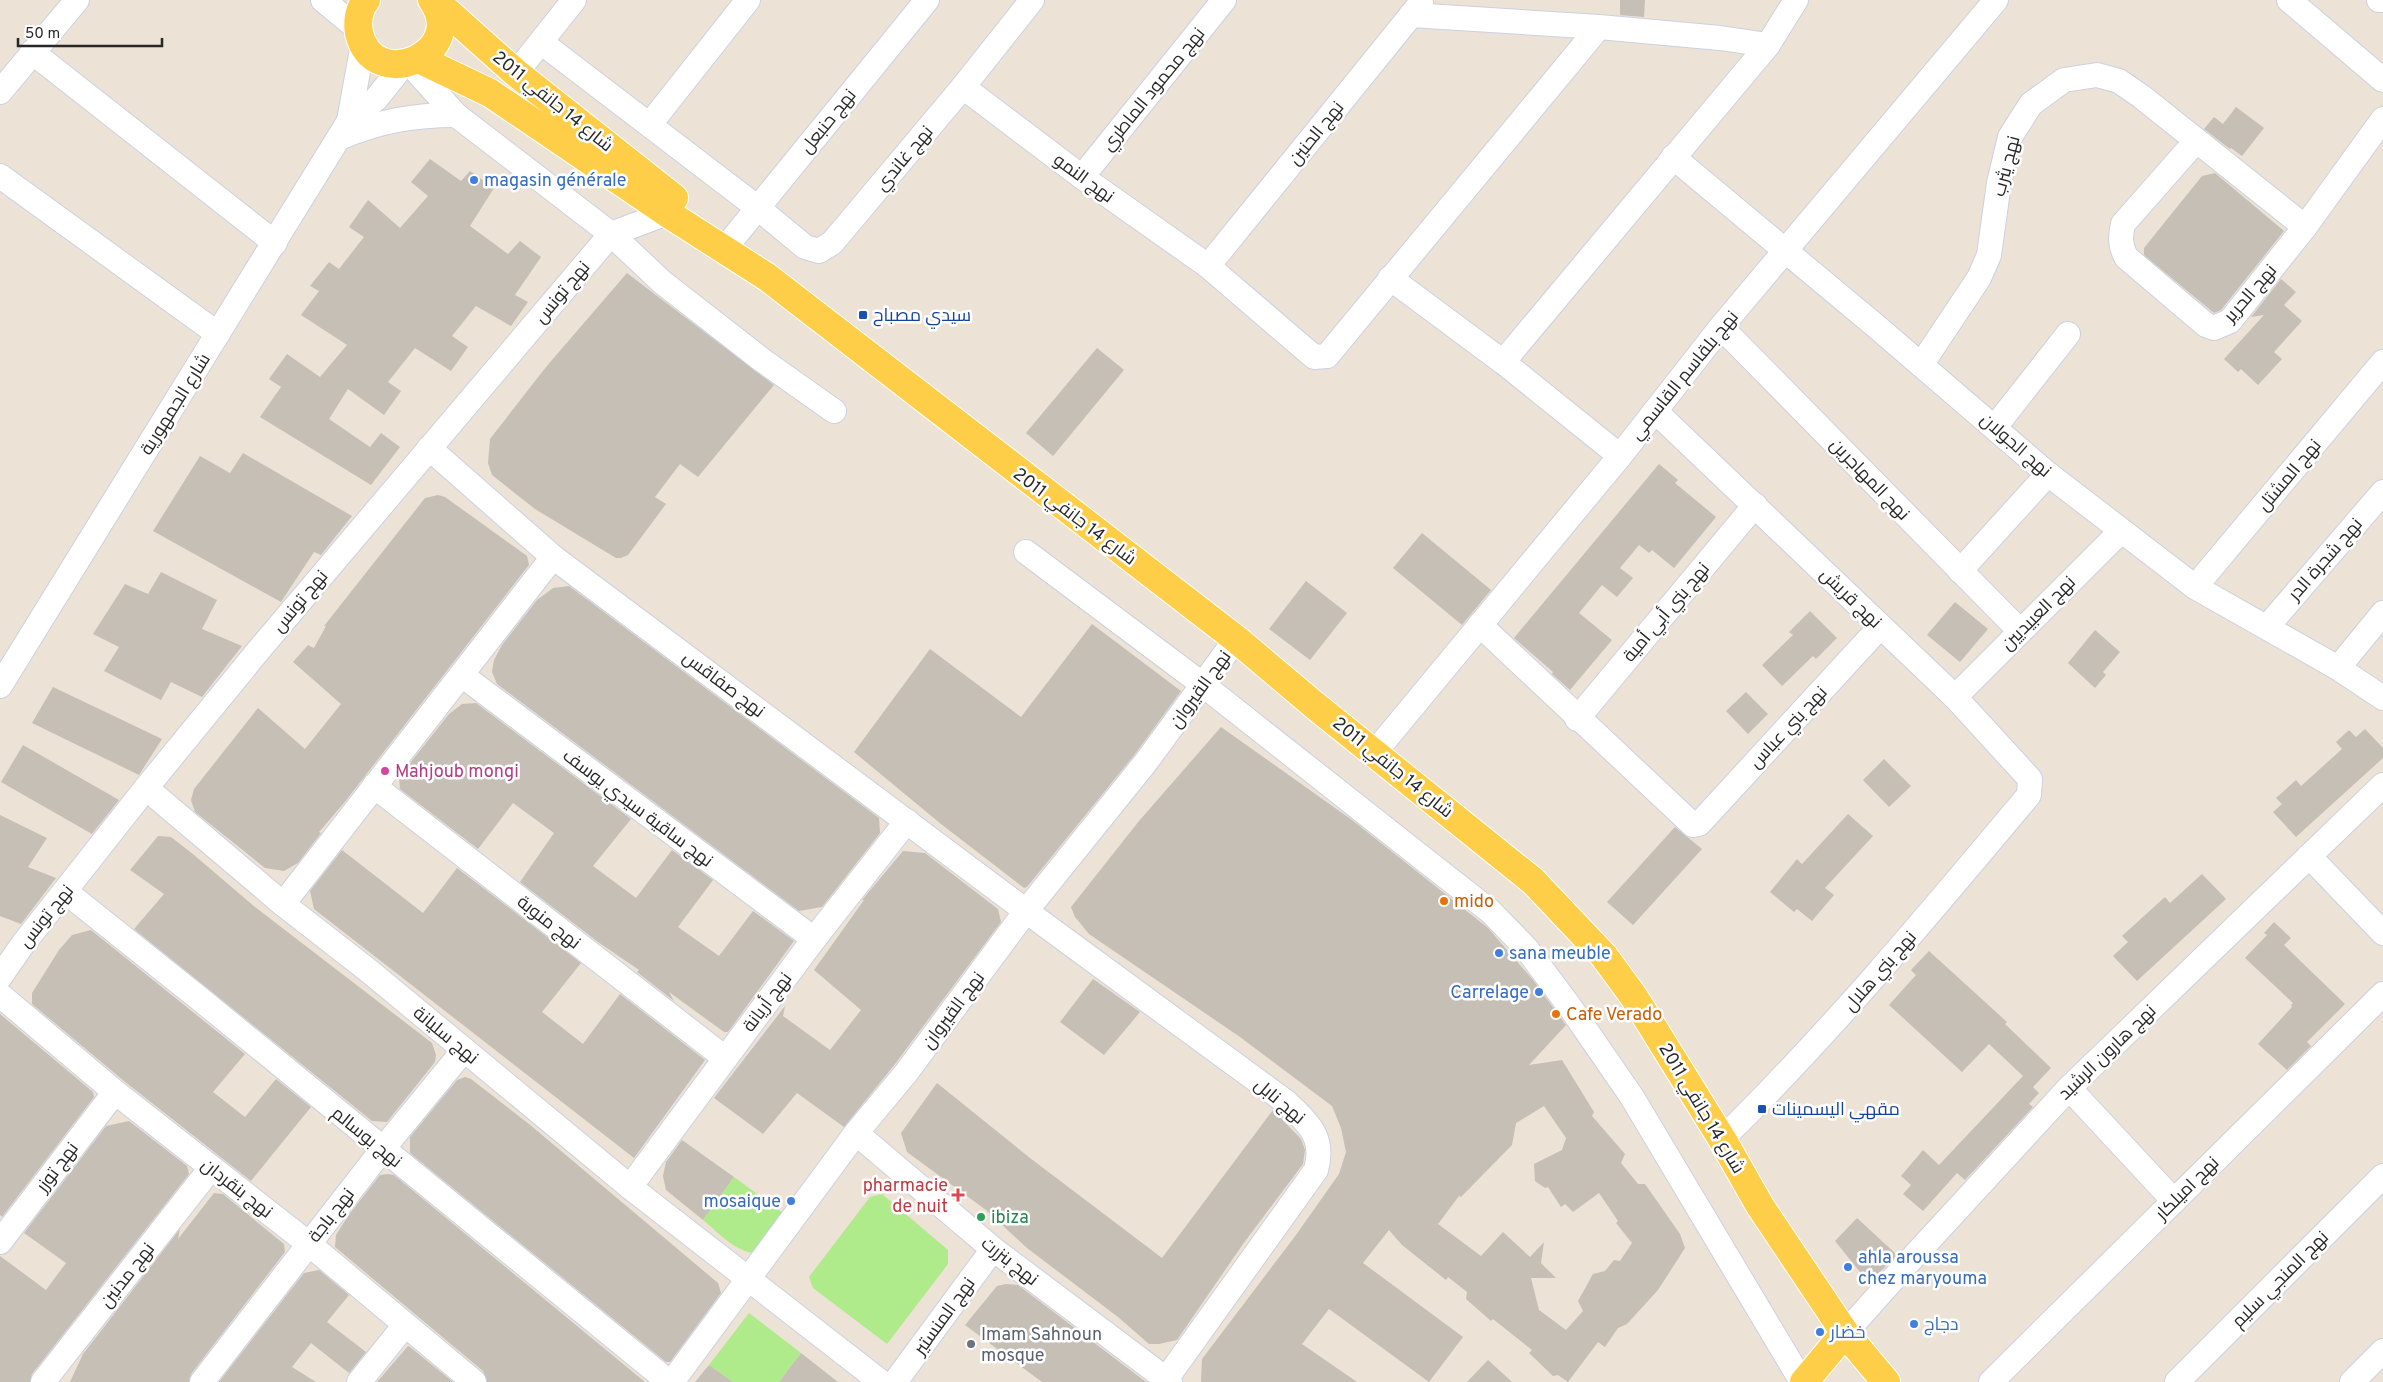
<svg xmlns="http://www.w3.org/2000/svg" width="2383" height="1382" viewBox="0 0 2383 1382" font-family="Overpass,Cairo,sans-serif">
<rect width="100%" height="100%" fill="#ece2d6"/>
<g fill="#afea8b">
<path d="M734 1177 787 1216 759 1253C737 1254 720 1234 703 1220Z"/>
<polygon points="882,1194 948,1250 948,1264 887,1344 813,1288 809,1277 870,1197"/>
<polygon points="749,1313 801,1353 779,1382 733,1382 709,1365"/>
</g>
<g fill="#c6bfb6" fill-rule="evenodd">
<polygon points="1620,0 1645,0 1644,17 1620,15"/>
<polygon points="2236,107 2264,128 2242,156 2231,148 2230,149 2204,129 2214,117 2223,124"/>
<polygon points="430,159 461,181 470,171 494,188 470,226 508,254 520,241 541,257 515,295 528,302 511,326 476,306 452,336 468,347 451,371 415,348 388,382 401,391 384,415 348,389 329,419 370,447 381,433 400,447 371,485 260,417 281,387 269,379 287,354 320,377 347,345 301,315 319,291 310,286 329,262 339,269 364,237 349,227 368,200 400,228 428,196 411,182"/>
<polygon points="2215,173 2284,231 2221,310 2214,313 2144,255 2144,248 2202,176"/>
<polygon points="627,273 774,385 698,477 680,464 655,497 666,504 628,555 621,558 616,558 535,509 492,475 488,463 490,439 546,367"/>
<polygon points="2281,279 2296,292 2284,305 2302,321 2274,352 2282,359 2258,385 2241,369 2238,372 2224,359 2264,315 2251,317"/>
<polygon points="1097,348 1124,370 1053,456 1026,433"/>
<polygon points="243,453 352,516 321,555 314,552 281,602 153,531 200,456 230,473"/>
<polygon points="1659,464 1678,480 1675,483 1716,517 1674,568 1652,550 1649,553 1639,545 1620,568 1633,578 1617,597 1602,585 1579,613 1612,640 1570,690 1552,674 1553,672 1514,638"/>
<polygon points="438,495 445,497 527,556 529,565 344,803 319,832 321,833 298,863 284,871 265,868 195,812 191,800 194,789 258,708 305,749 341,704 293,662 308,645 314,648 326,626 324,626 425,498"/>
<polygon points="1422,533 1491,590 1462,625 1393,568"/>
<polygon points="161,572 217,600 202,629 242,646 202,697 171,682 161,700 104,671 119,647 93,634 125,584 148,594"/>
<polygon points="1306,581 1347,613 1310,660 1269,629"/>
<polygon points="569,586 879,818 880,833 822,907 799,911 497,684 492,672 494,660 502,645 537,600 553,588"/>
<polygon points="1955,602 1988,629 1960,662 1927,635"/>
<polygon points="1810,611 1837,638 1816,659 1813,656 1782,686 1762,665 1793,635 1789,632"/>
<polygon points="1092,624 1181,691 1135,754 1027,887 1024,888 941,824 854,752 930,649 1021,717"/>
<polygon points="2095,630 2120,652 2103,672 2106,675 2095,688 2068,663"/>
<polygon points="53,687 162,739 139,775 32,723"/>
<polygon points="1746,692 1768,714 1748,734 1726,711"/>
<polygon points="476,703 631,819 593,866 636,898 672,850 713,880 678,927 719,956 753,911 794,941 728,1032 724,1032 669,992 674,1001 637,972 639,970 598,942 520,882 554,833 513,803 478,849 400,789 399,777 449,714 462,704"/>
<path d="M1221 727 1352 820 1488 928 1533 980 1566 1025 1529 1065 1562 1060 1594 1112 1592 1116 1625 1154 1621 1163 1638 1184H1645L1680 1234 1685 1248 1658 1290 1627 1324 1618 1328 1605 1347 1598 1342 1568 1382 1558 1375 1553 1376 1529 1353 1532 1350 1493 1319 1491 1321 1466 1299 1467 1292 1448 1277 1446 1280 1402 1245 1389 1230 1363 1263 1463 1337 1429 1382 1329 1309 1302 1344 1357 1382H1201L1202 1359 1296 1235 1339 1174 1346 1152 1341 1128 1332 1106 1240 1037 1089 934 1075 917 1071 907 1139 821ZM1544 1106 1566 1138 1562 1150 1534 1164 1535 1181 1545 1188 1548 1187 1561 1207 1565 1204 1573 1212 1599 1193 1618 1221 1616 1223 1632 1243 1620 1261 1614 1260 1605 1271 1593 1274 1578 1301 1583 1311 1566 1330 1539 1310 1531 1278H1556L1541 1263 1544 1242 1530 1257 1503 1232 1481 1256 1438 1224 1459 1196 1461 1197 1512 1145 1516 1123Z"/>
<polygon points="2365,729 2383,748 2383,758 2296,837 2273,812 2282,804 2276,798 2296,780 2301,786 2342,749 2336,742 2349,730 2356,737"/>
<polygon points="23,745 119,800 92,834 1,782"/>
<polygon points="1884,759 1911,786 1889,807 1863,780"/>
<polygon points="1848,814 1873,836 1825,888 1834,895 1812,921 1797,909 1794,912 1770,892 1797,859 1802,864"/>
<polygon points="0,815 47,838 28,867 56,878 21,924 0,916"/>
<polygon points="1675,827 1702,849 1633,925 1607,902"/>
<polygon points="158,836 171,837 194,855 255,907 432,1043 436,1055 435,1062 387,1122 372,1121 134,929 164,894 130,870"/>
<polygon points="342,850 423,913 457,868 581,963 542,1012 583,1044 620,994 705,1060 634,1158 314,909 310,891"/>
<polygon points="903,851 925,853 998,909 1001,922 895,1064 844,1127 797,1093 763,1134 714,1098 785,1006 783,1016 830,1050 861,1010 814,970 864,900 862,900"/>
<polygon points="2202,874 2226,899 2137,981 2113,956 2128,942 2122,936 2165,897 2170,903"/>
<polygon points="2274,922 2291,938 2284,945 2345,1004 2307,1042 2311,1046 2287,1070 2258,1044 2292,1007 2291,1005 2293,1003 2245,958 2267,935 2264,933"/>
<polygon points="91,930 245,1054 213,1092 245,1117 276,1079 311,1107 251,1181 124,1081 32,1004 32,993 59,950 72,935"/>
<polygon points="1929,951 2007,1022 2005,1024 2051,1068 2033,1087 2039,1093 2029,1104 2033,1107 1965,1180 1957,1173 1923,1211 1903,1194 1911,1185 1901,1176 1923,1150 1939,1165 2023,1076 1989,1044 1962,1072 1889,1005 1916,975 1911,970"/>
<polygon points="1093,979 1140,1012 1104,1055 1060,1022"/>
<polygon points="0,1014 93,1092 94,1097 2,1217 0,1215"/>
<polygon points="465,1077 471,1079 529,1124 718,1283 721,1293 670,1362 666,1362 410,1153 410,1137 457,1080"/>
<polygon points="937,1083 1030,1158 1162,1258 1273,1110 1301,1139 1305,1150 1303,1164 1243,1244 1177,1340 1159,1344 1149,1344 1118,1317 1027,1248 986,1210 907,1152 901,1133"/>
<polygon points="129,1121 187,1166 189,1174 32,1374 30,1382 0,1382 0,1256 46,1290 66,1263 24,1233 106,1126"/>
<polygon points="682,1140 734,1177 703,1220 666,1190 663,1176 666,1162"/>
<polygon points="388,1174 394,1175 645,1382 487,1382 483,1371 335,1247 336,1235 348,1216 380,1175"/>
<polygon points="214,1193 223,1194 284,1244 285,1252 191,1374 189,1382 70,1382 83,1354 180,1229 178,1239"/>
<polygon points="1857,1218 1897,1255 1869,1283 1835,1241"/>
<polygon points="319,1270 349,1295 327,1322 366,1352 349,1373 311,1343 292,1367 316,1382 219,1382 304,1273"/>
<polygon points="1006,1284 1018,1285 1146,1382 1042,1382 965,1325 997,1286"/>
<polygon points="408,1346 410,1347 453,1382 377,1382"/>
<polygon points="801,1353 838,1382 779,1382"/>
<polygon points="1488,1360 1512,1382 1467,1382"/>
<polygon points="709,1365 733,1382 695,1382"/>
</g>
<g fill="none" stroke-linecap="round" stroke-linejoin="round">
<defs>
<g id="minor">
<polyline points="323,0 358,29"/>
<polyline points="2289,0 2383,80"/>
<polyline points="2379,0 2383,0"/>
<polyline points="1411,15 1599,27 1720,38 1768,45"/>
<polyline points="542,43 758,208 805,247 819,251 832,243 963,87 1032,0"/>
<polyline points="32,52 275,243"/>
<polyline points="409,63 456,115 611,234 662,282 762,360 834,411"/>
<polyline points="516,73 574,0"/>
<polyline points="963,87 1082,177 1208,266 1314,357 1327,356 1599,27"/>
<polyline points="0,92 77,0"/>
<polyline points="349,121 363,44"/>
<polyline points="650,124 748,0"/>
<path d="M341 137C381 121 413 115 456 115"/>
<path d="M2196 141 2123 224C2120 237 2120 245 2126 257L2206 325 2214 328 2230 321 2305 227 2383 119"/>
<polyline points="1673,157 1877,327 2048,474 2195,587 2338,668 2383,698"/>
<polyline points="0,176 218,334"/>
<polyline points="1082,177 1224,0"/>
<polyline points="730,242 927,0"/>
<polyline points="1208,266 1421,3"/>
<polyline points="1390,278 1503,362 1620,456"/>
<polyline points="1721,327 2020,631"/>
<polyline points="1503,362 1768,45 1796,0"/>
<polyline points="1921,365 1979,278 1989,255 1999,183 2010,137 2031,104 2064,80 2097,75 2119,81 2142,97 2305,227"/>
<path d="M1655 411 1955 697 2030 779 2029 795C1930 913 1832 1031 1722 1139"/>
<polyline points="1995,427 2068,334"/>
<path d="M429 448 553 557 1026 911 1286 1102C1309 1124 1325 1137 1316 1170L1164 1382"/>
<polyline points="1026,552 1202,684 1430,864 1490,911 1526,948 1570,1007 1632,1097 1802,1382"/>
<polyline points="1960,571 2048,474"/>
<polyline points="2195,587 2383,362"/>
<polyline points="1480,625 1693,825 1699,824 1880,627"/>
<polyline points="2267,627 2383,492"/>
<polyline points="2338,668 2383,613"/>
<polyline points="463,676 814,939"/>
<polyline points="0,686 349,121 376,99 404,64"/>
<polyline points="1955,697 2121,531"/>
<polyline points="1577,719 1755,505"/>
<polyline points="1375,752 1620,456 1721,327 1996,0"/>
<polyline points="374,786 725,1058"/>
<polyline points="146,788 283,904 369,971 630,1187 881,1382"/>
<polyline points="2309,856 2383,933"/>
<polyline points="66,892 200,999 669,1382"/>
<polyline points="283,904 553,557"/>
<polyline points="0,977 23,944 146,788 258,651 611,234 667,213"/>
<polyline points="0,995 115,1092 309,1244 474,1382"/>
<polyline points="2069,1088 2174,1201"/>
<polyline points="856,1133 993,1249 1170,1382"/>
<polyline points="630,1187 814,939 907,821"/>
<polyline points="0,1242 115,1092"/>
<polyline points="1845,1333 1905,1266 2069,1088 2383,785"/>
<polyline points="43,1382 211,1168"/>
<polyline points="202,1382 382,1150 464,1050"/>
<polyline points="359,1382 405,1325"/>
<polyline points="672,1382 856,1133 906,1073 1026,911 1146,762 1236,639"/>
<polyline points="895,1382 993,1249"/>
<polyline points="1991,1382 2383,994"/>
<polyline points="2177,1382 2383,1176"/>
<polyline points="2352,1382 2383,1351"/>
</g>
<g id="major">
<path d="M366 0C359 9 357 22 359 33 374 96 470 52 432 0"/>
<polyline points="434,0 516,73 674,198"/>
<polyline points="419,59 490,93 667,213 767,277 1236,639 1313,704 1533,881 1604,956 1634,997 1722,1139 1760,1206 1845,1333 1886,1382"/>
<polyline points="1804,1382 1845,1333"/>
</g>
</defs>
<use href="#minor" stroke="#cbd1e2" stroke-width="26"/>
<use href="#major" stroke="#fff" stroke-width="30"/>
<use href="#minor" stroke="#fff" stroke-width="24"/>
<use href="#major" stroke="#ffce48" stroke-width="28"/>
</g>
<g fill="#3f7fe0" stroke="#fff" stroke-width="2">
<circle cx="474" cy="180" r="5"/>
<circle cx="1499" cy="953" r="5"/>
<circle cx="1539" cy="992" r="5"/>
<circle cx="791" cy="1201" r="5"/>
<circle cx="1848" cy="1267" r="5"/>
<circle cx="1914" cy="1324" r="5"/>
<circle cx="1820" cy="1332" r="5"/>
</g>
<g fill="#1a4fb4" stroke="#fff" stroke-width="2">
<rect x="858" y="310" width="10" height="10" rx="2.5"/>
<rect x="1757" y="1104" width="10" height="10" rx="2.5"/>
</g>
<circle fill="#d1479c" stroke="#fff" stroke-width="2" cx="385" cy="771" r="5"/>
<g fill="#e8710a" stroke="#fff" stroke-width="2">
<circle cx="1444" cy="901" r="5"/>
<circle cx="1556" cy="1014" r="5"/>
</g>
<path fill="#e0444e" stroke="#fff" stroke-width="2" d="M955.5 1187.5h5v5h5v5h-5v5h-5v-5h-5v-5h5z"/>
<circle fill="#2e9e5b" stroke="#fff" stroke-width="2" cx="981" cy="1217" r="5"/>
<circle fill="#6b7280" stroke="#fff" stroke-width="2" cx="971" cy="1344" r="5"/>
<g text-anchor="middle" stroke-width="5" stroke-linejoin="round" paint-order="stroke">
<g font-size="18" fill="#272727" stroke="#fff">
<text transform="translate(1153 89) rotate(-51)" y="6">نهج محمود الماطري</text>
<text transform="translate(553 101) rotate(39)" y="6">شارع 14 جانفي 2011</text>
<text transform="translate(828 121) rotate(-51)" y="6">نهج حنبعل</text>
<text transform="translate(1316 133) rotate(-51)" y="6">نهج الحنين</text>
<text transform="translate(904 158) rotate(-50)" y="6">نهج غاندي</text>
<text transform="translate(2006 166) rotate(-75)" y="6">نهج يثرب</text>
<text transform="translate(1084 178) rotate(36)" y="6">نهج النمو</text>
<text transform="translate(562 292) rotate(-50)" y="6">نهج تونس</text>
<text transform="translate(2250 293) rotate(-49)" y="6">نهج الحرير</text>
<text transform="translate(1684 375) rotate(-51)" y="6">نهج بلقاسم القاسمي</text>
<text transform="translate(175 404) rotate(-58)" y="6">شارع الجمهورية</text>
<text transform="translate(2016 445) rotate(41)" y="6">نهج الجولان</text>
<text transform="translate(2289 475) rotate(-50)" y="6">نهج المشتل</text>
<text transform="translate(1870 479) rotate(46)" y="6">نهج المهاجرين</text>
<text transform="translate(1075 516) rotate(37)" y="6">شارع 14 جانفي 2011</text>
<text transform="translate(2325 559) rotate(-49)" y="6">نهج شجرة الدر</text>
<text transform="translate(1851 598) rotate(44)" y="6">نهج قريش</text>
<text transform="translate(300 601) rotate(-50)" y="6">نهج تونس</text>
<text transform="translate(1666 612) rotate(-50)" y="6">نهج بني أبي أمية</text>
<text transform="translate(2038 613) rotate(-45)" y="6">نهج العبيديين</text>
<text transform="translate(724 684) rotate(37)" y="6">نهج صفاقس</text>
<text transform="translate(1200 689) rotate(-54)" y="6">نهج القيروان</text>
<text transform="translate(1788 727) rotate(-47)" y="6">نهج بني عباس</text>
<text transform="translate(1393 767) rotate(39)" y="6">شارع 14 جانفي 2011</text>
<text transform="translate(638 808) rotate(37)" y="6">نهج ساقية سيدي يوسف</text>
<text transform="translate(46 916) rotate(-51)" y="6">نهج تونس</text>
<text transform="translate(549 922) rotate(38)" y="6">نهج منوبة</text>
<text transform="translate(1880 971) rotate(-49)" y="6">نهج بني هلال</text>
<text transform="translate(767 1002) rotate(-53)" y="6">نهج أريانة</text>
<text transform="translate(953 1010) rotate(-53)" y="6">نهج القيروان</text>
<text transform="translate(446 1035) rotate(40)" y="6">نهج سليانة</text>
<text transform="translate(2107 1052) rotate(-44)" y="6">نهج هارون الرشيد</text>
<text transform="translate(1280 1101) rotate(40)" y="6">نهج نابل</text>
<text transform="translate(1702 1108) rotate(59)" y="6">شارع 14 جانفي 2011</text>
<text transform="translate(367 1137) rotate(39)" y="6">نهج بوسالم</text>
<text transform="translate(57 1167) rotate(-53)" y="6">نهج توزر</text>
<text transform="translate(237 1188) rotate(38)" y="6">نهج بنقردان</text>
<text transform="translate(2187 1188) rotate(-45)" y="6">نهج اميلكار</text>
<text transform="translate(331 1215) rotate(-52)" y="6">نهج باجة</text>
<text transform="translate(1010 1261) rotate(38)" y="6">نهج بنزرت</text>
<text transform="translate(127 1275) rotate(-52)" y="6">نهج مدنين</text>
<text transform="translate(2280 1279) rotate(-45)" y="6">نهج المنجي سليم</text>
<text transform="translate(944 1316) rotate(-54)" y="6">نهج المنستير</text>
</g>
<g font-size="18" fill="#366cbe" stroke="#fff" text-anchor="start">
<text x="484" y="186">magasin générale</text>
<text x="1509" y="959">sana meuble</text>
<text x="1529" y="998" text-anchor="end">Carrelage</text>
<text x="781" y="1207" text-anchor="end">mosaique</text>
<text x="1858" y="1263">ahla aroussa<tspan x="1858" dy="21">chez maryouma</tspan></text>
<text x="1924" y="1330">دجاج</text>
<text x="1830" y="1338">خضار</text>
</g>
<g font-size="18" fill="#164399" stroke="#fff" text-anchor="start">
<text x="873" y="321">سيدي مصباح</text>
<text x="1772" y="1115">مقهي اليسمينات</text>
</g>
<g font-size="18" fill="#b23c85" stroke="#fff" text-anchor="start">
<text x="395" y="777">Mahjoub mongi</text>
</g>
<g font-size="18" fill="#c56008" stroke="#fff" text-anchor="start">
<text x="1454" y="907">mido</text>
<text x="1566" y="1020">Cafe Verado</text>
</g>
<g font-size="18" fill="#be3a42" stroke="#fff" text-anchor="end">
<text x="948" y="1191">pharmacie<tspan x="948" dy="21">de nuit</tspan></text>
</g>
<g font-size="18" fill="#27864d" stroke="#fff" text-anchor="start">
<text x="991" y="1223">ibiza</text>
</g>
<g font-size="18" fill="#5b616d" stroke="#fff" text-anchor="start">
<text x="981" y="1340">Imam Sahnoun<tspan x="981" dy="21">mosque</tspan></text>
</g>
</g>
<path d="M18 38v8h144v-8" fill="none" stroke="#272727" stroke-width="2.5"/>
<text x="25" y="38" font-size="15" fill="#272727" stroke="#ffffff" stroke-width="4" paint-order="stroke">50 m</text>
</svg>
